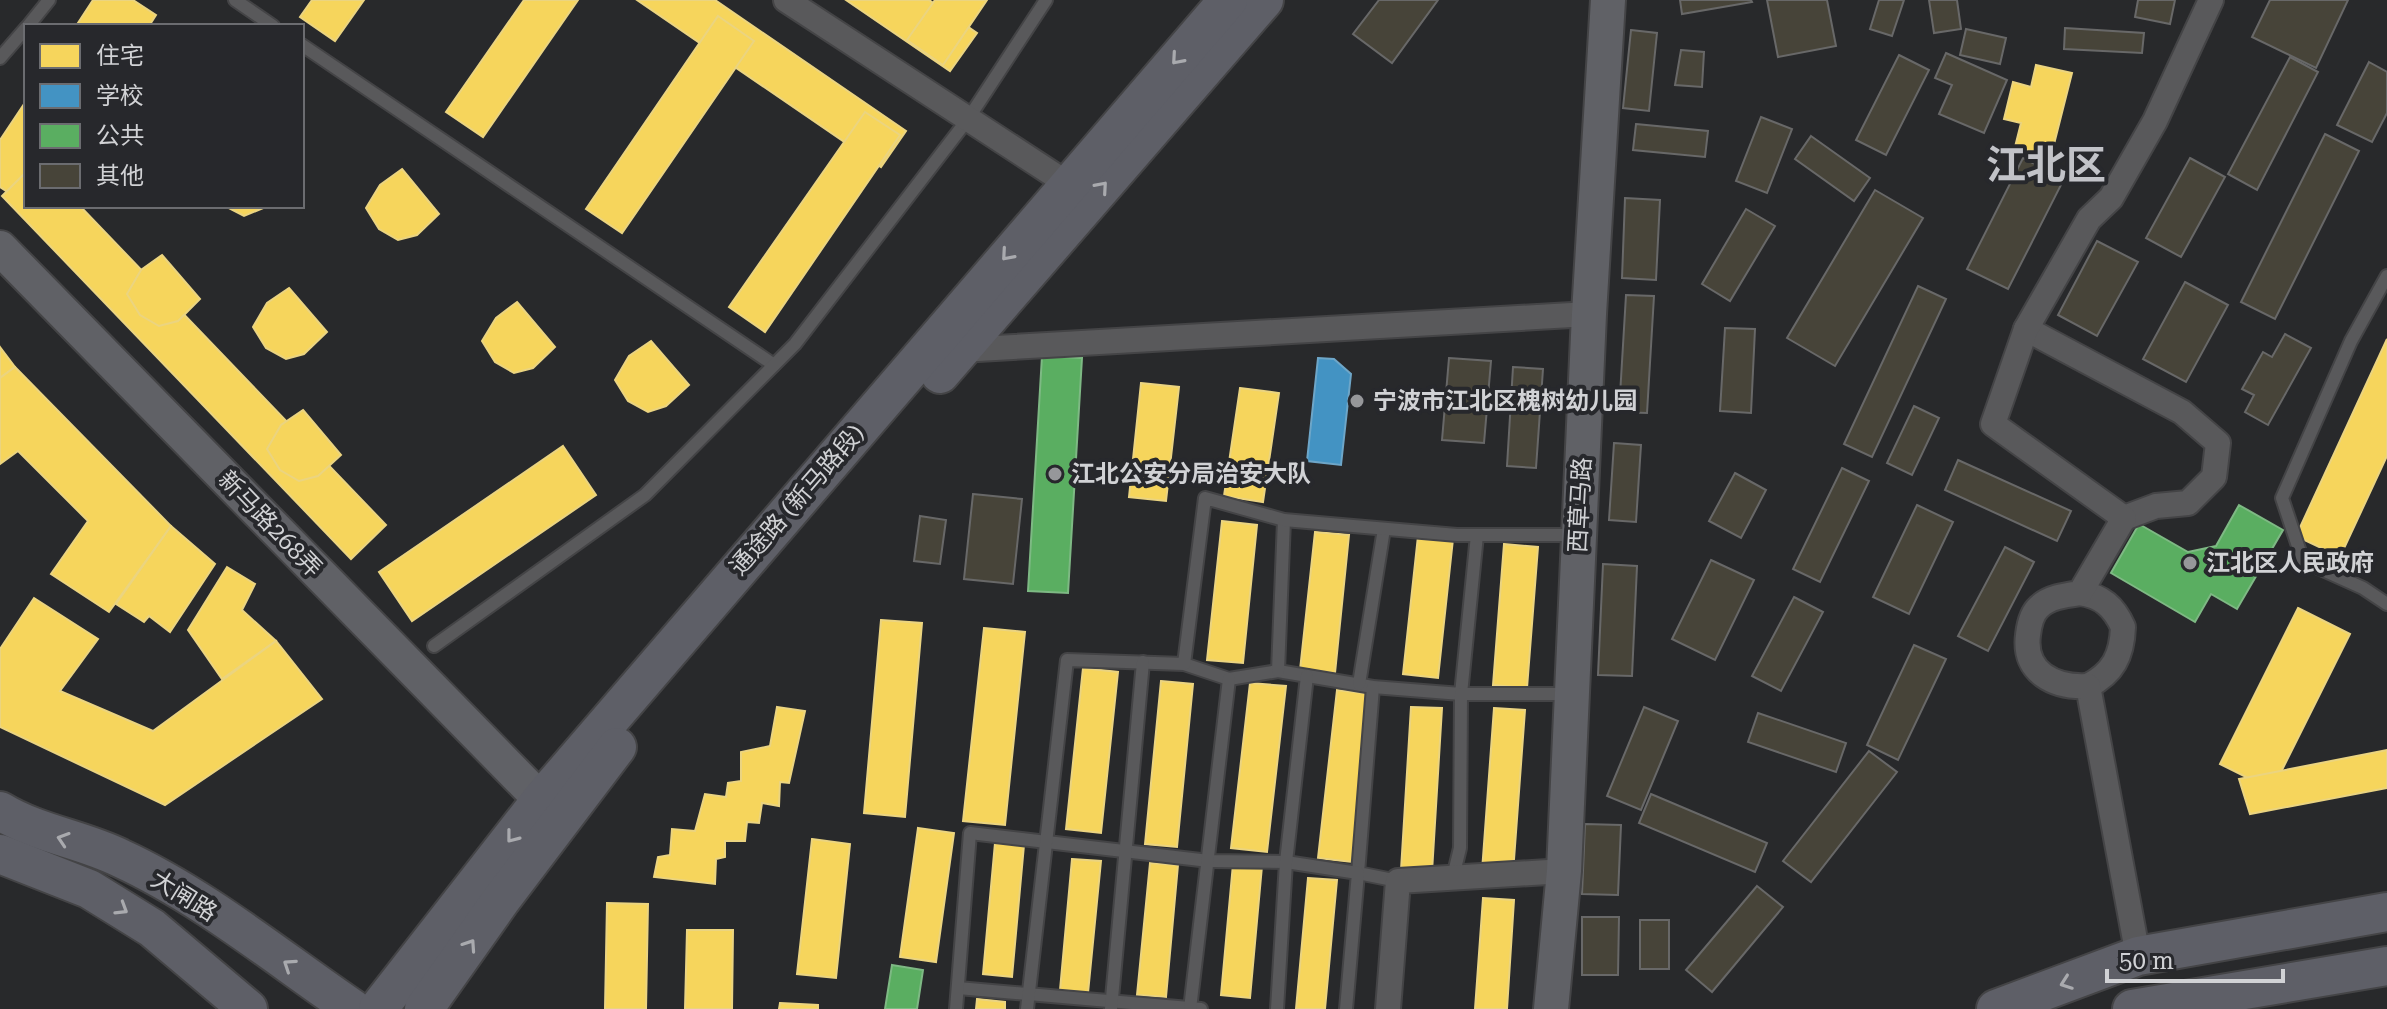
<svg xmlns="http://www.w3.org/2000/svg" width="2387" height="1009" viewBox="0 0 2387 1009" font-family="'Roboto Serif','Noto Sans SC',serif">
<rect width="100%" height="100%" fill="#28292b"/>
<g fill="#f6d55c" stroke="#ebd480" stroke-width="2">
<polygon points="93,0 133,0 156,15 149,26 76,26"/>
<polygon points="312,0 364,0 335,41 300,17"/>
<polygon points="524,0 578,0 483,137 446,112"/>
<polygon points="637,0 715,0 906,131 881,167"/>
<polygon points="846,0 929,0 977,33 950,71"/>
<polygon points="935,0 987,0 943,65 907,40"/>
<polygon points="718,16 754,41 622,233 586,209"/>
<polygon points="2036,65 2072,73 2051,156 2015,147 2021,123 2004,119 2013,82 2031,87"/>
<polygon points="26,101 26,204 0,187 0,140"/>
<polygon points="865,112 900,135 765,332 729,307"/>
<polygon points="402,169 439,214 417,235 398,240 379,229 366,208 380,185"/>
<polygon points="26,172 26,206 80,206 386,525 351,559 2,196"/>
<polygon points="225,206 268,206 244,216"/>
<polygon points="162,255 200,299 178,321 159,326 140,315 127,294 141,270"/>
<polygon points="289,288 327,332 304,354 286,359 266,348 253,327 267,303"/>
<polygon points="517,302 555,347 533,368 514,373 495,362 482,341 496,318"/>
<polygon points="2387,339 2387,456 2340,557 2296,536"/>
<polygon points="651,341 689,385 666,406 648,412 628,401 615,380 629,356"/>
<polygon points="0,347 15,367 0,378"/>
<polygon points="15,367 171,526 109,612 51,574 88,521 18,451 0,464 0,378"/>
<polygon points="1141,383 1179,387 1166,501 1129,497"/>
<polygon points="1240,388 1279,393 1263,502 1224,496"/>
<polygon points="303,410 341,455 318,476 299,481 280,470 267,449 281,425"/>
<polygon points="563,446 596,495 412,621 379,572"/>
<polygon points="1222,521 1257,525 1243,663 1207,660"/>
<polygon points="171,526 215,564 170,632 149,616 144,622 116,604"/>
<polygon points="1315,532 1349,535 1335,673 1300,670"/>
<polygon points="1418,536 1453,539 1438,678 1403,674"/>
<polygon points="1504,544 1538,547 1527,688 1493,685"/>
<polygon points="227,567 255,584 242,610 276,641 222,679 188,630"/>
<polygon points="34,598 98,639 60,691 153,731 276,641 322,699 165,805 0,727 0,649"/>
<polygon points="2298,608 2350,634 2272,790 2220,764"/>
<polygon points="881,620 922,623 905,817 864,813"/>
<polygon points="984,628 1025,632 1005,825 963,821"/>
<polygon points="1083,668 1118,672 1101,833 1066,829"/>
<polygon points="1161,681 1193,684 1177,847 1145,844"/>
<polygon points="1250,683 1286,686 1267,852 1231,848"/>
<polygon points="1337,690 1371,694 1352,862 1318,858"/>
<polygon points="777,707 805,711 789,783 780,782 779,806 762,803 759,823 747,822 745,841 725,841 725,857 716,859 715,884 654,877 658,857 670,855 672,829 695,831 705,794 726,797 728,783 741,781 741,752 770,746"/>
<polygon points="1411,707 1442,708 1432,872 1401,870"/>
<polygon points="1494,708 1525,710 1513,873 1482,871"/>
<polygon points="2387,750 2387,788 2250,814 2239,779"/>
<polygon points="918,828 954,833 936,962 900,957"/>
<polygon points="812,839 850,844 836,978 797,974"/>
<polygon points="995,843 1024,845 1012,977 983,974"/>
<polygon points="1072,859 1101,861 1088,993 1060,990"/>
<polygon points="1150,863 1178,865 1166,997 1137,995"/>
<polygon points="1233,864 1262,866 1250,998 1221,995"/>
<polygon points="1308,878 1337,880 1325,1009 1296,1009"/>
<polygon points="1483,898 1514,900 1507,1009 1475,1009"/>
<polygon points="607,903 648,904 646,1009 605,1009"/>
<polygon points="687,930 733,930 732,1009 685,1009"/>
<polygon points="977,999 1005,1002 1005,1009 976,1009"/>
<polygon points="780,1003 818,1005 818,1009 779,1009"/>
</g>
<polygon fill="#4393c3" stroke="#6ea6c8" stroke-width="2" points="1318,358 1334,359 1351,374 1341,465 1307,461"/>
<g fill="#5aae61" stroke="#7eb984" stroke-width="2">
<polygon points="1042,356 1082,358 1068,593 1028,591"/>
<polygon points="2239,505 2283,530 2237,609 2211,594 2195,622 2111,573 2139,524 2188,552 2216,546"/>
<polygon points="892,965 923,970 917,1009 885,1009"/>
</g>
<g fill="#474439" stroke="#686868" stroke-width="2">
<polygon points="1379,0 1438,0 1392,63 1353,34"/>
<polygon points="1680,0 1751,0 1752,2 1682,14"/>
<polygon points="1767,0 1827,0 1836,46 1778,57"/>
<polygon points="1879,0 1904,0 1892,36 1870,29"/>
<polygon points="1929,0 1957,0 1961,29 1934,33"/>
<polygon points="2138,0 2175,0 2170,24 2135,17"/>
<polygon points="2270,0 2348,0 2316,68 2252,37"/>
<polygon points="2065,28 2144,33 2142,53 2064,49"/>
<polygon points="1966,29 2006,38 2000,64 1960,55"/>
<polygon points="1631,30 1657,33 1649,111 1623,108"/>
<polygon points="1681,50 1704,52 1702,87 1675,85"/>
<polygon points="1946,53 2007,80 1984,133 1939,114 1952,85 1935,78"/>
<polygon points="1899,55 1929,70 1886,155 1856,140"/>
<polygon points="2290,57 2318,72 2257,190 2228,174"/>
<polygon points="2369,62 2387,72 2387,113 2372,142 2337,125"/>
<polygon points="1761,117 1792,129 1767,193 1736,181"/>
<polygon points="1636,124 1708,131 1705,157 1633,150"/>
<polygon points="2325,134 2359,151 2275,319 2241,302"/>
<polygon points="1811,136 1870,178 1854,201 1795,159"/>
<polygon points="2023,158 2064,179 2008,289 1967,269"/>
<polygon points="2190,158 2225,177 2181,257 2146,238"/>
<polygon points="1875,190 1923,218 1835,366 1787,338"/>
<polygon points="1625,198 1660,200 1656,280 1622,278"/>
<polygon points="1746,209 1775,226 1730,301 1702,284"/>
<polygon points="2097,241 2138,262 2097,336 2058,315"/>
<polygon points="2185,282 2228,305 2186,382 2143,359"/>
<polygon points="1918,286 1946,299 1872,457 1844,444"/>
<polygon points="1626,295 1654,296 1647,413 1619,412"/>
<polygon points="1725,328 1755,329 1751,413 1720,411"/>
<polygon points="2285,334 2311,348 2268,425 2245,412 2254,395 2242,389 2263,352 2272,357"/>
<polygon points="1449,358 1491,361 1484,443 1442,440"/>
<polygon points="1513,367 1543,369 1536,468 1507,466"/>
<polygon points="1914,406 1939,418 1912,475 1887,463"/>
<polygon points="1614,443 1641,445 1636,522 1609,520"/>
<polygon points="1958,460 2071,511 2057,541 1945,490"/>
<polygon points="1842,468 1869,481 1820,582 1793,569"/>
<polygon points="1735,473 1766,490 1741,538 1709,521"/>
<polygon points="973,494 1022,499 1013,584 964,579"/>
<polygon points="1917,505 1953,522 1909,614 1873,597"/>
<polygon points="920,516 946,520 940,564 914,561"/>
<polygon points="2005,547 2034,562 1988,651 1958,636"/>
<polygon points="1711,560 1754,580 1715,660 1672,639"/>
<polygon points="1603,564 1637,566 1632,676 1598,675"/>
<polygon points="1794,597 1823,612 1781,691 1752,676"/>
<polygon points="1914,645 1946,659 1898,760 1867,745"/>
<polygon points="1644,707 1678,721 1641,810 1607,796"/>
<polygon points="1758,713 1846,743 1836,772 1748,742"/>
<polygon points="1869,751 1897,772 1811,882 1783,861"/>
<polygon points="1651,794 1767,843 1755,872 1639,823"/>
<polygon points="1585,824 1621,825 1618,895 1582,894"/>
<polygon points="1757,886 1783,907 1712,992 1686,970"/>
<polygon points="1582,917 1619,917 1618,975 1582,975"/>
<rect x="1640" y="920" width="29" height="49"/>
</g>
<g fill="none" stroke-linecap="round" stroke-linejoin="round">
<defs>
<g id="lane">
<polyline points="235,0 273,26"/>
<polyline points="28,26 49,0"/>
<polyline points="302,45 774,365"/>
<polyline points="0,58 26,28"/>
<polyline points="2387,276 2351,341 2282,498 2303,561 2363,588 2387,604"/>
<polyline points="434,646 645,495 795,344 968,119 1046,0"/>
<polyline points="1184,664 1229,679 1278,671 1373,687 1461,694 1477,535"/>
<polyline points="1278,671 1284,520"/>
<polyline points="1359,684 1384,529"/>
<polyline points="1373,687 1358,873 1398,881"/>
<polyline points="1453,877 1460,848 1461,694 1570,694"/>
<polyline points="958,988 1201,1009"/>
<polyline points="956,1009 970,833 1209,861 1286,862 1358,873 1346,1009"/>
<polyline points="1027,1009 1067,660 1184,664 1205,498 1284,520 1457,535 1576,535"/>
<polyline points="1111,1009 1143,662"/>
<polyline points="1190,1009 1229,679"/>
<polyline points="1277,1009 1286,862 1307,676"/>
</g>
<g id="street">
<polyline points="786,0 1068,184"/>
<polyline points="2026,329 2182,412 2218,443 2214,477 2188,503 2156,506 2124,518"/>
<polyline points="960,350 1589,314"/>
<path d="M2080 593C2102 596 2114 607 2123 627 2122 656 2113 673 2088 686"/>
<path d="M2138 956 2088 686C2055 688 2023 673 2028 635 2029 626 2031 614 2039 607 2049 597 2066 595 2080 593L2124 518 1993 424 2026 329 2089 219 2111 198 2155 121 2211 0"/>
<polyline points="1388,1009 1398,881 1564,871"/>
</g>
<g id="secondary">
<polyline points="0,248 541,800"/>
<polyline points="1551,1009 1564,871 1589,314 1608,0"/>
</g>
<g id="primary">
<polyline points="940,374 1264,0"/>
<path d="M0 811C38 834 81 839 120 858 203 896 278 958 353 1009"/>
<polyline points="0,854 89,889 152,928 248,1009"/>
<polyline points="378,1009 541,800 1228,0"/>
<polyline points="424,1009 501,900 617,747"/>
<polyline points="1996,1009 2138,956 2387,912"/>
<polyline points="2132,1009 2387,966"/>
</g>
</defs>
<use href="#lane" stroke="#444446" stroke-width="16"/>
<use href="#street" stroke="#444446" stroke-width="28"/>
<use href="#secondary" stroke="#444446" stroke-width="38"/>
<use href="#primary" stroke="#444446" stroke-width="42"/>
<use href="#lane" stroke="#59595b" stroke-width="12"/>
<use href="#street" stroke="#59595b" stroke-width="24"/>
<use href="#secondary" stroke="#606166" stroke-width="34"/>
<use href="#primary" stroke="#5e5f67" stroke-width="38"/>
</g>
<defs><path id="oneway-chevron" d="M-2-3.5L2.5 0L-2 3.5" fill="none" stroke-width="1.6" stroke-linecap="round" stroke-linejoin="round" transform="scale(2)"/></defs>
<g stroke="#a9aaae">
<use href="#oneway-chevron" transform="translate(1177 59) rotate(131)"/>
<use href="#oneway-chevron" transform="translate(1102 187) rotate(-49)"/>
<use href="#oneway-chevron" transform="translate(1007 255) rotate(131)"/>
<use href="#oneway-chevron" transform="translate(512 837) rotate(128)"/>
<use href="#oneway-chevron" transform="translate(63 839) rotate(-162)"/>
<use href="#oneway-chevron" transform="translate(122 909) rotate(32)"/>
<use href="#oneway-chevron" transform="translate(470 945) rotate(-56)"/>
<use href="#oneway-chevron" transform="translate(289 965) rotate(-146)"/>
<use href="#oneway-chevron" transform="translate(2066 983) rotate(160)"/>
</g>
<g fill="#96979a" stroke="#27282c" stroke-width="3">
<circle cx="1357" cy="401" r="8"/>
<circle cx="1055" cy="474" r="8"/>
<circle cx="2190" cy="563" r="8"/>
</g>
<g text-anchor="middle" stroke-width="8" stroke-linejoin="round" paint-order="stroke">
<g font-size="24" font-weight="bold" fill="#d1d2d5" stroke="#27282c" text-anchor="start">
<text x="1373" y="409">宁波市江北区槐树幼儿园</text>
<text x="1071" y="482">江北公安分局治安大队</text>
<text x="2206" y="571">江北区人民政府</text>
</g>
<g font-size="24" fill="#d1d2d5" stroke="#27282c">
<text transform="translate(797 500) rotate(-49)" y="8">通途路 (新马路段)</text>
<text transform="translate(1580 505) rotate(-87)" y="8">西草马路</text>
<text transform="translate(270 524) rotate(46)" y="8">新马路268弄</text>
<text transform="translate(184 896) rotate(32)" y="8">大闸路</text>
</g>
<g font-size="40" font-weight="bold" fill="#c2c3c8" stroke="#27282c">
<text x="2046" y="179">江北区</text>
</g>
</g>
<rect x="24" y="24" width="280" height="184" fill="#27282c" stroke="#6b6c70" stroke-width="2"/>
<rect x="40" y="44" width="40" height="24" fill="#f6d55c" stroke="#6b6c70" stroke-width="2"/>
<text x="96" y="64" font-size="24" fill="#d1d2d5">住宅</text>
<rect x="40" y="84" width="40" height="24" fill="#4393c3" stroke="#6b6c70" stroke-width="2"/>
<text x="96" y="104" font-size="24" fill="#d1d2d5">学校</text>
<rect x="40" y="124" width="40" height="24" fill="#5aae61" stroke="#6b6c70" stroke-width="2"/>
<text x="96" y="144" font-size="24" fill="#d1d2d5">公共</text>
<rect x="40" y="164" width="40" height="24" fill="#474439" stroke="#6b6c70" stroke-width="2"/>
<text x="96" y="184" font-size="24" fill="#d1d2d5">其他</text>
<path d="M2107 969v12h176v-12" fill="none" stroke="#d1d2d5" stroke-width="4"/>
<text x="2119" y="969" font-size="24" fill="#d1d2d5" stroke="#27282c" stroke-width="6" paint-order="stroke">50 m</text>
</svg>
